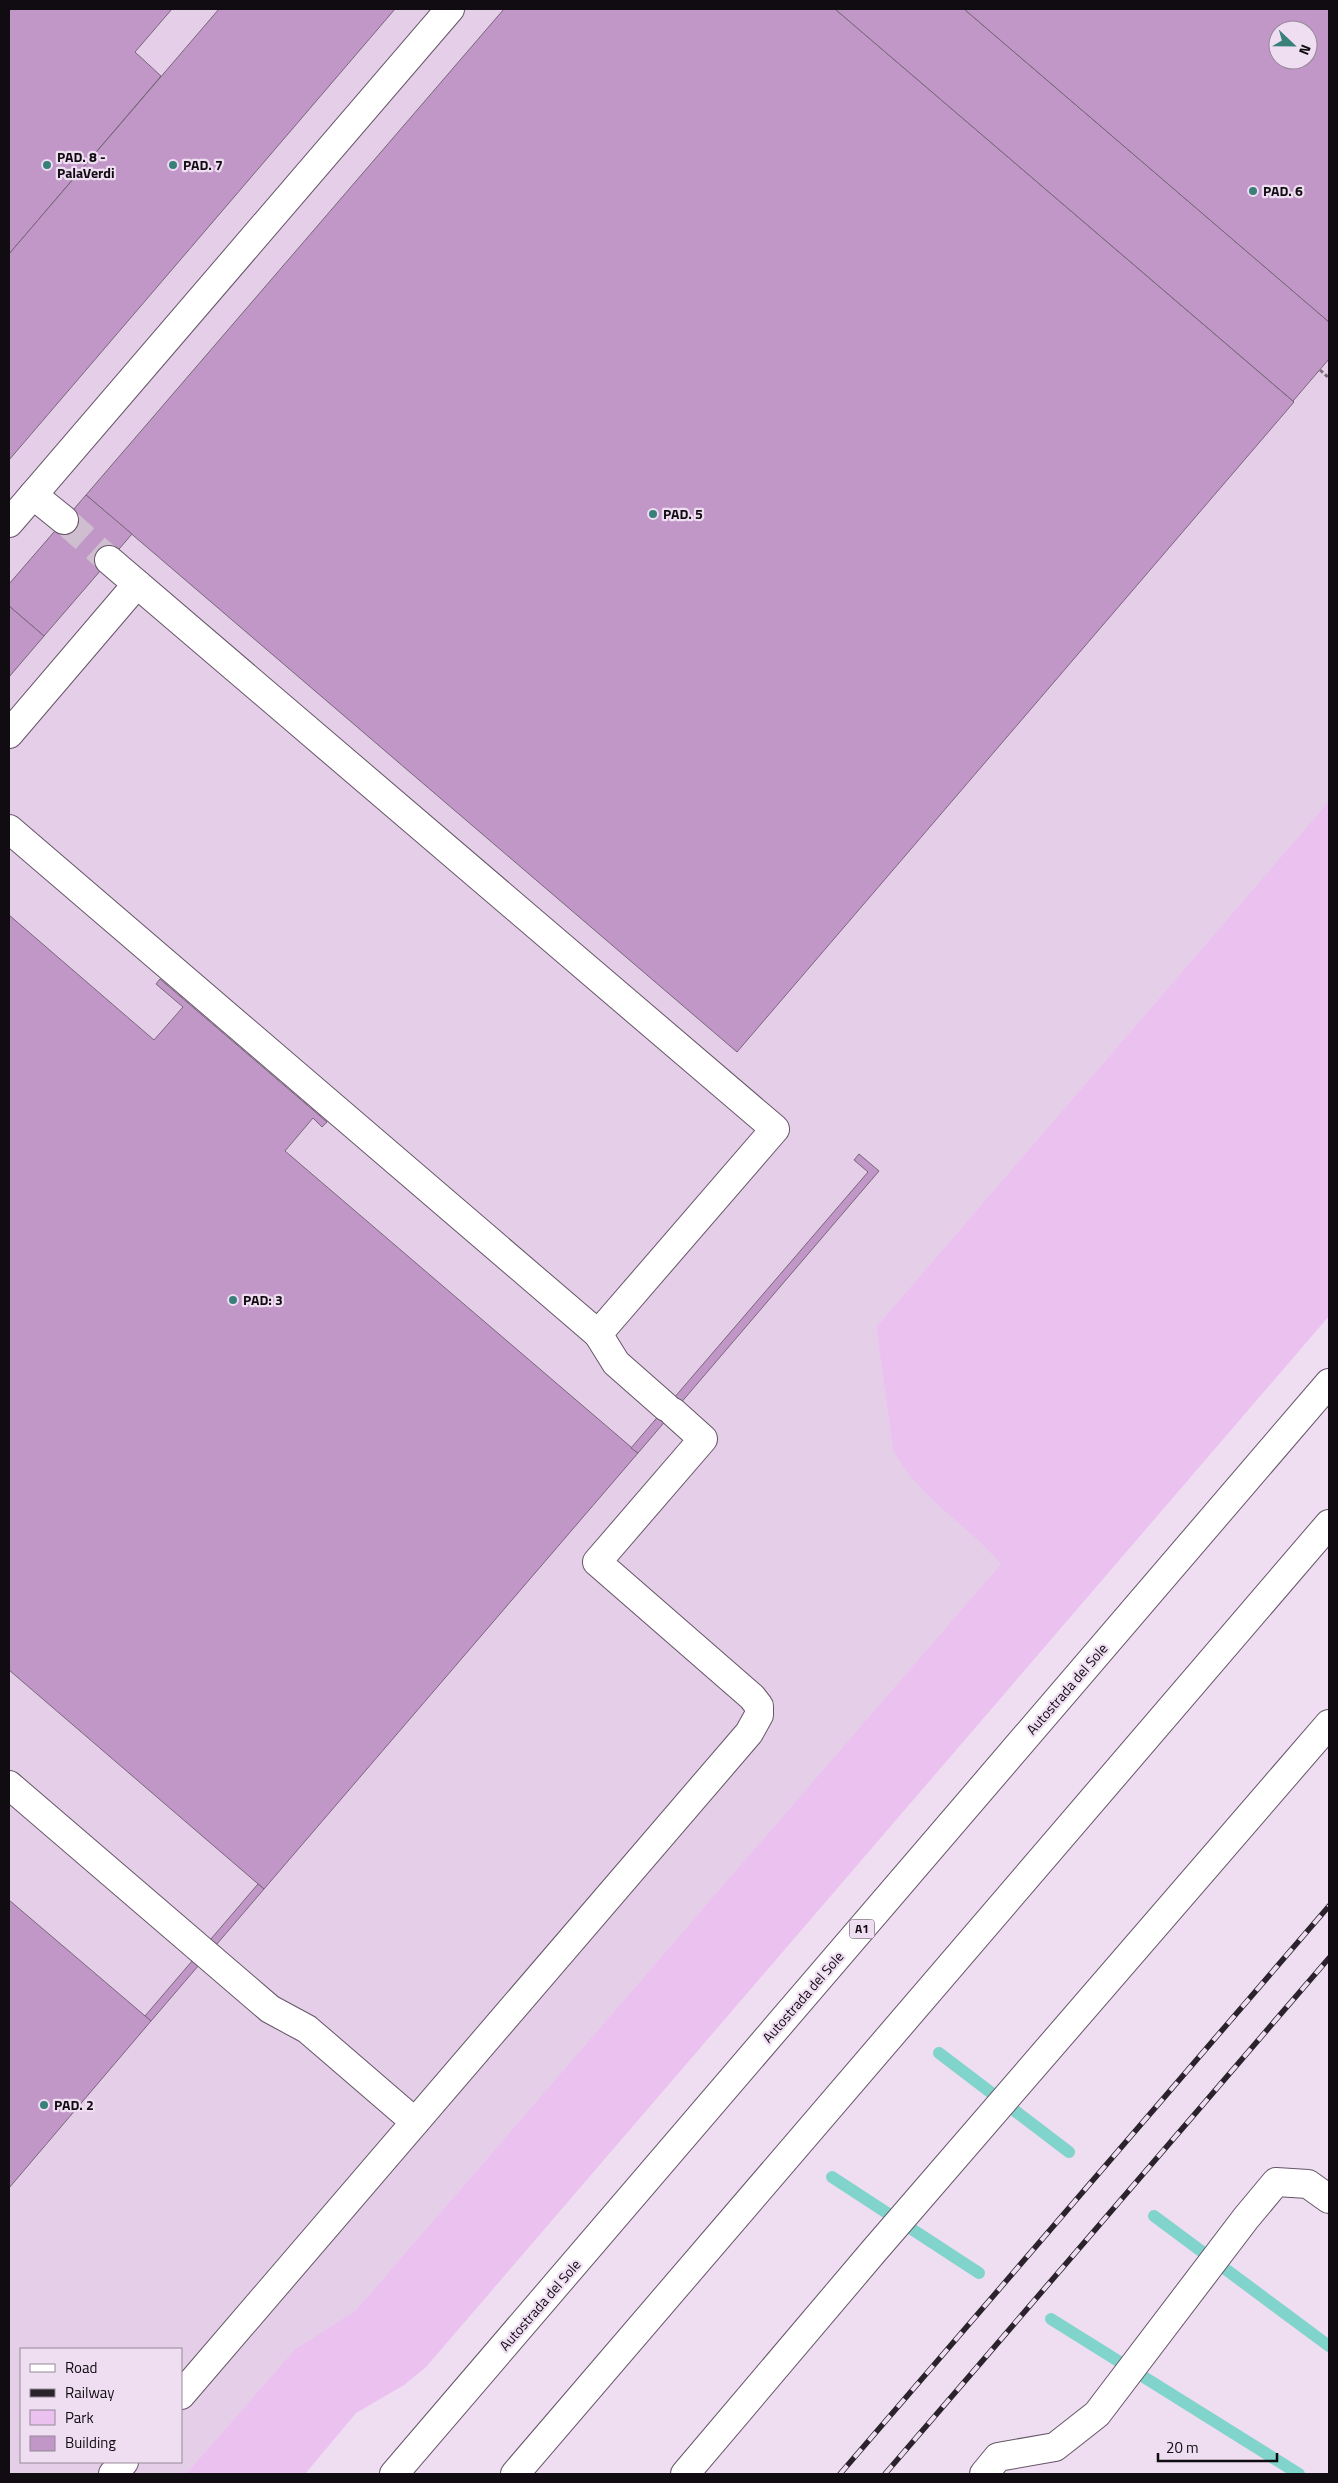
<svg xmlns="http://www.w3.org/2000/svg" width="1338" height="2483" viewBox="0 0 1338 2483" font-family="'Titillium Web',sans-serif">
<rect width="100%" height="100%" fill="#efddf1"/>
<path fill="#e5cee8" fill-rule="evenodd" d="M9 9H1329V801L876 1327 893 1450 920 1486 1002 1563 356 2310 294 2350 186 2474H9ZM1278 30H1308V60H1278ZM21 2349H181V2462H21Z"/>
<path fill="#eac1ef" d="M1329 801V1316L426 2367 404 2385 356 2413 305 2474H186L294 2350 356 2310 1001 1564C967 1525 918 1496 893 1450L876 1327Z"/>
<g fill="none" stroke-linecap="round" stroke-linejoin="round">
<g stroke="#80d4cb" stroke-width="12">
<polyline points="939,2053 1069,2152"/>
<polyline points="832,2177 979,2273"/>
<polyline points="1154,2216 1329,2346"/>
<polyline points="1051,2319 1299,2474"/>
</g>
</g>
<g fill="#c197c7" stroke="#776779" fill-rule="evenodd">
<polygon points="9,9 172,9 135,52 161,76 9,254"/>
<polygon points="219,9 395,9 9,460 9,254"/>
<polygon points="504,9 835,9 1294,402 737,1052 86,495"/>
<polygon points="835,9 964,9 1329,322 1329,359 1293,401"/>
<path d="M964 9H1329V322ZM1278 30H1308V60H1278Z"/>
<polygon points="86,495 132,534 44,636 9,606 9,584"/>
<polygon points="9,606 44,636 9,677"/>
<polygon points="9,915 154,1040 183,1007 156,984 160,979 327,1122 322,1127 313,1118 285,1151 638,1453 264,1889 9,1670"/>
<polygon points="859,1154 879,1171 638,1453 631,1448 868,1172 854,1160"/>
<polygon points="258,1884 264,1889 151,2021 145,2016"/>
<polygon points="9,1900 151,2021 9,2188"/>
</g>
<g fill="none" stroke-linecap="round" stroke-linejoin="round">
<polyline stroke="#cebed0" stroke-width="28" stroke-dasharray="28 14" stroke-linecap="butt" points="64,520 109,560"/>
<defs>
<g id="minor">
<polyline points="33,495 64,520"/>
<polyline points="9,523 450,9"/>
<polyline points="9,734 137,584"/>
<polyline points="9,829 598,1334 775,1129 109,560"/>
<polyline points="598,1334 616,1363 666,1407"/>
<polyline points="9,1785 270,2009 307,2029 415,2122"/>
<polyline points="181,2395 749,1733 759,1715 759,1706 752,1697 597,1562 703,1439 673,1412"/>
<polyline points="113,2474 124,2462"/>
<polyline points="685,2474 873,2252 1329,1724"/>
<polyline points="984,2474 998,2457 1055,2447 1097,2414 1246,2218 1276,2182 1308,2184 1329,2199"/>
</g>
<g id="highway">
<polyline points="394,2474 1329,1383"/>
<polyline points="515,2474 1329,1524"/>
</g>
</defs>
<use href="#minor" stroke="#655567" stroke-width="30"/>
<use href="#highway" stroke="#655567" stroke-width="30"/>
<polyline stroke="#7b6f7c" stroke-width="3" stroke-dasharray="4 2.5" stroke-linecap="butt" points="1320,370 1329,378"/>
<use href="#minor" stroke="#fff" stroke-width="28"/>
<use href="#highway" stroke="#fff" stroke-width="28"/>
<defs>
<g id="rail">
<polyline points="840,2474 1329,1906"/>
<polyline points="885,2474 1329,1958"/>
</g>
</defs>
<use href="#rail" stroke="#2a232b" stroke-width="5.5"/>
<use href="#rail" stroke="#efddf1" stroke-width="4" stroke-dasharray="11" stroke-linecap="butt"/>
</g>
<g fill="#39807a" stroke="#efddf1" stroke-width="2">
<circle cx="47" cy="165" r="5"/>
<circle cx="173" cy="165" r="5"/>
<circle cx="1253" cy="191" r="5"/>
<circle cx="653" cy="514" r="5"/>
<circle cx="233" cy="1300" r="5"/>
<circle cx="44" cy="2105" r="5"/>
</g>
<g text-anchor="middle" stroke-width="4.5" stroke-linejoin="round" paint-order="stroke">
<rect fill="#efddf1" stroke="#544b55" stroke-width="1" x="849.5" y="1919.5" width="25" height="19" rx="4"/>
<g font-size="12" font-weight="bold" fill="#110c12">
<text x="862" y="1933">A1</text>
</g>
<g font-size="14" font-weight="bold" fill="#110c12" stroke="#efddf1" text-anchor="start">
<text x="57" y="162">PAD. 8 -<tspan x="57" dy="16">PalaVerdi</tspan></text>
<text x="183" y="170">PAD. 7</text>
<text x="1263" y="196">PAD. 6</text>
<text x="663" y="519">PAD. 5</text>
<text x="243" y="1305">PAD: 3</text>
<text x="54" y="2110">PAD. 2</text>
</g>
<g font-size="14" fill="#110c12" stroke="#efddf1">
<text transform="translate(1067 1689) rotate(-49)" y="5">Autostrada del Sole</text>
<text transform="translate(803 1997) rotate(-49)" y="5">Autostrada del Sole</text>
<text transform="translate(540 2305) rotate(-49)" y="5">Autostrada del Sole</text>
</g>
</g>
<rect width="1338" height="2483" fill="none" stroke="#110c12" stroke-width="20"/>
<rect x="20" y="2348" width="162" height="115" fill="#efddf1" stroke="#968998"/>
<rect x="30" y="2364" width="25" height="8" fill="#ffffff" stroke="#968998"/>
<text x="65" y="2373" font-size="15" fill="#110c12">Road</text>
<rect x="30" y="2389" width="25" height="8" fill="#2a232b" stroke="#968998"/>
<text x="65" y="2398" font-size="15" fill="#110c12">Railway</text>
<rect x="30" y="2410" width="25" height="15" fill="#eac1ef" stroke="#968998"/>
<text x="65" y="2423" font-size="15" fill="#110c12">Park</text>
<rect x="30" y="2436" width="25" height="15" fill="#c197c7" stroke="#968998"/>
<text x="65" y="2448" font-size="15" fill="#110c12">Building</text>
<g transform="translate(1293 45) rotate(112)"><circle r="24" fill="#efddf1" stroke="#968998"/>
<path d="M0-4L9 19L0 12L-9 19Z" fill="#39807a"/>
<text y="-8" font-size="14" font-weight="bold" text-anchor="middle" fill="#110c12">N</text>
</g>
<path d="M1158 2453v8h119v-8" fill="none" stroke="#110c12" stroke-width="2.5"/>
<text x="1166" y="2453" font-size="15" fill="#110c12" stroke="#efddf1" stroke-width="4" paint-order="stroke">20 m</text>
</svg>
